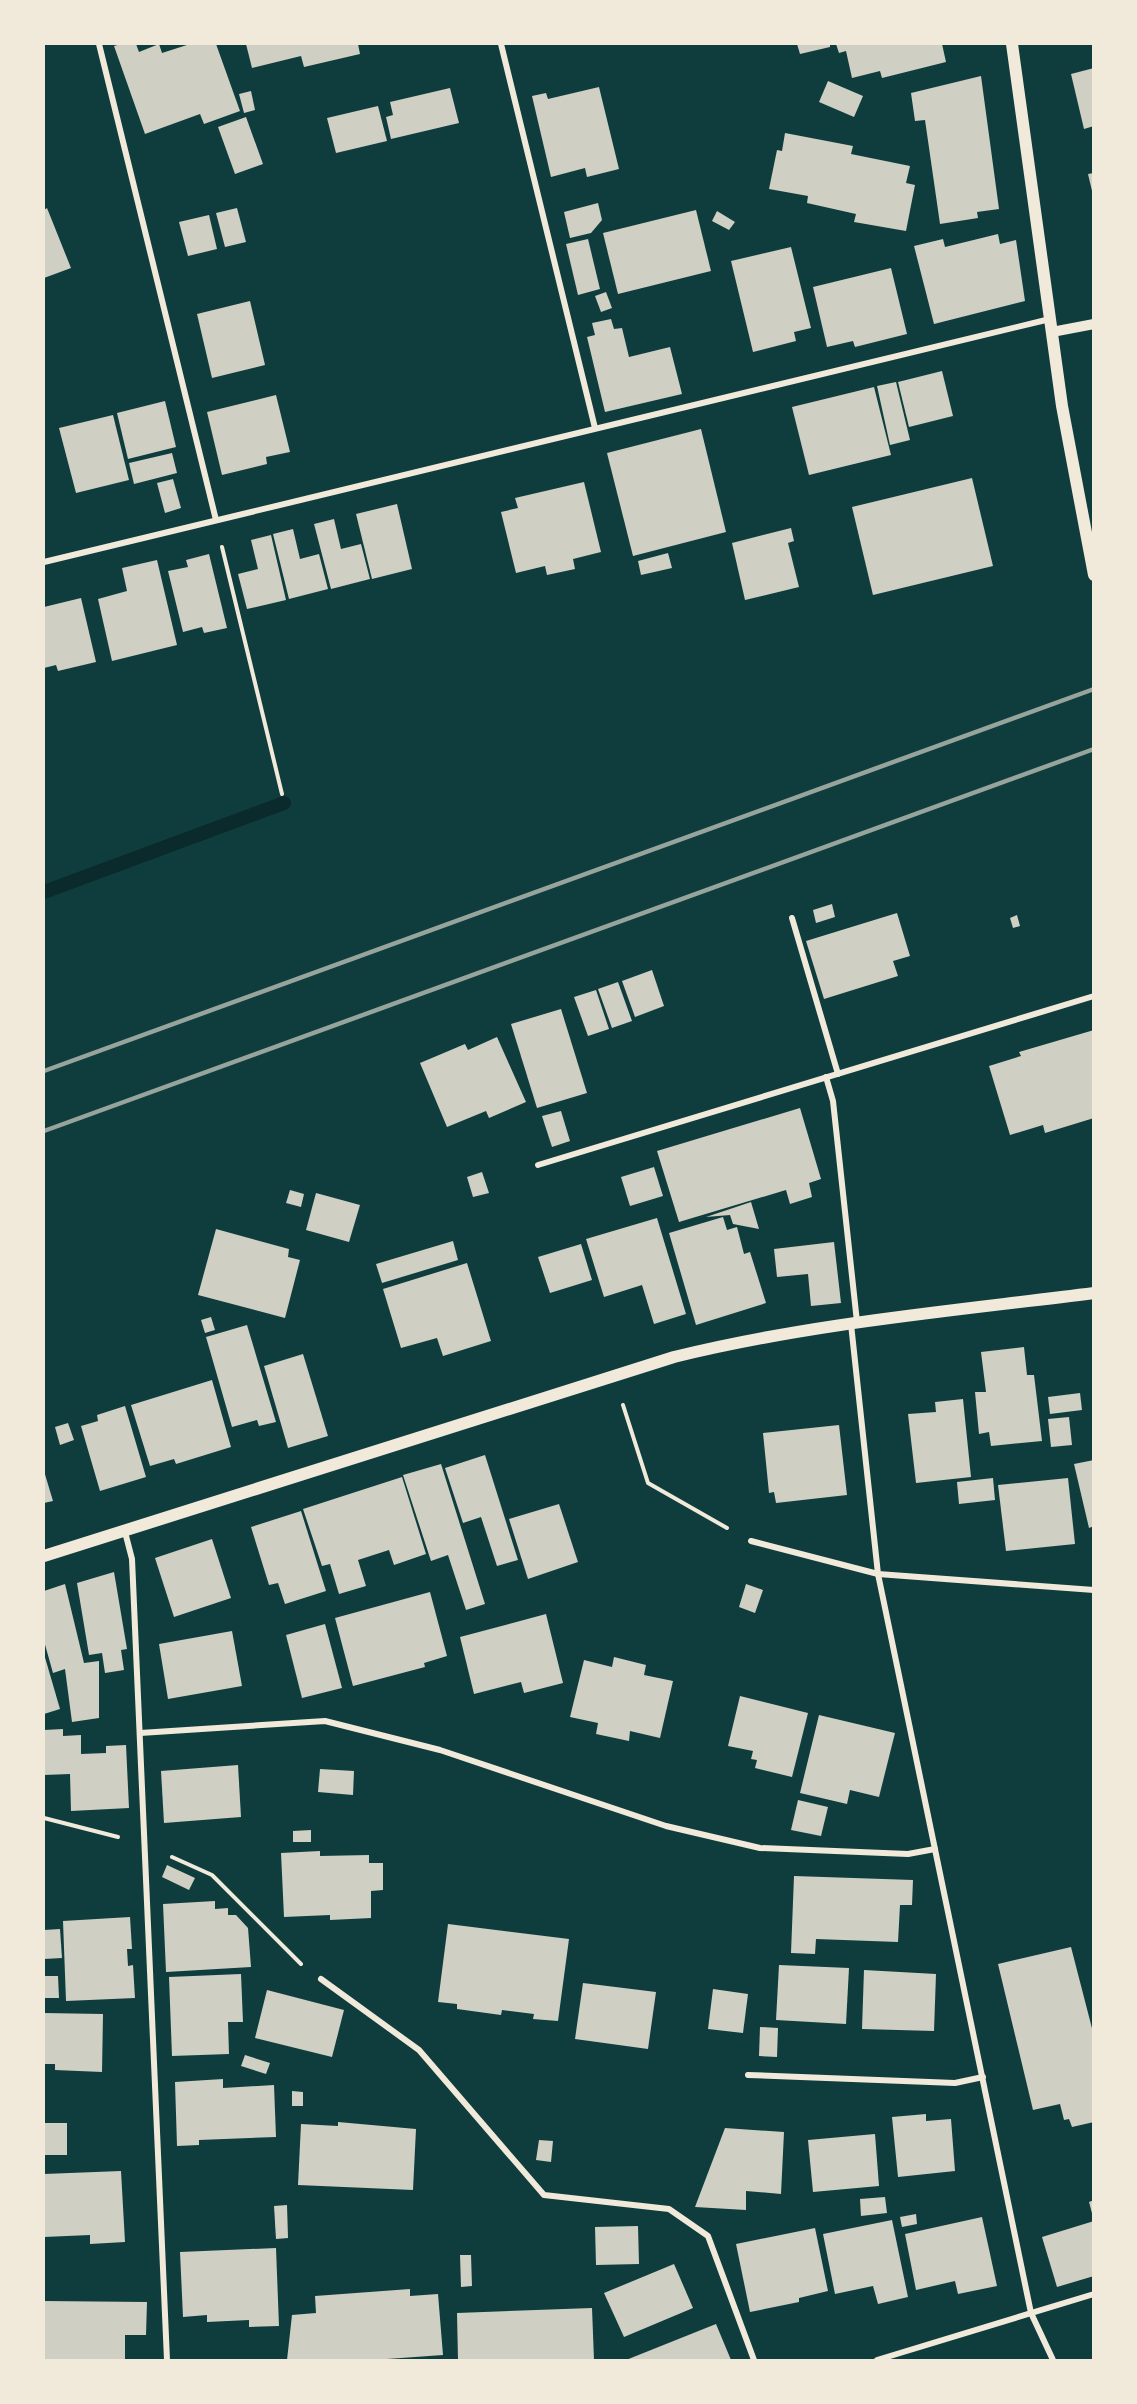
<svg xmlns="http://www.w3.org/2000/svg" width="1137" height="2404" viewBox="0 0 1137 2404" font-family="Montserrat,sans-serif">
<rect width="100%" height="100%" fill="#0f3d3e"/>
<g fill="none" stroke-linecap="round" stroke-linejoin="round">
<polyline stroke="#0a2a2b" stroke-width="14" points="44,892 284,803"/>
</g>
<g fill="#cfcfc3">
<polygon points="121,44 136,44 139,52 159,44 162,53 190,44 216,44 240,111 204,124 200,114 145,134 114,46"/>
<polygon points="246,44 358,44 360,54 304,67 301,56 252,68"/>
<polygon points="797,44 830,44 830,47 800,54"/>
<polygon points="836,44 942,44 946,62 882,78 880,71 852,78 846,51 839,53"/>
<polygon points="1094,68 1094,126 1084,129 1071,74"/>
<polygon points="981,76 999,209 977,212 978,218 940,224 925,120 915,121 911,93"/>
<polygon points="828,81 863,96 854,117 819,102"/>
<polygon points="599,87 619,169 587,177 585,168 551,177 532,96 546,93 548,99"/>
<polygon points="450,88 459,123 391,139 386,117 393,115 390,102"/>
<polygon points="251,91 255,110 244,113 239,94"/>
<polygon points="378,106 387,141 336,153 327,118"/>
<polygon points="246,117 263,164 235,174 218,127"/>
<polygon points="785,133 853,146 851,154 910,166 906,183 915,185 906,231 854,222 856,214 807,203 808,196 769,189 777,150 782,151"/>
<polygon points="1094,173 1094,195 1093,195 1088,174"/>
<polygon points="598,203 602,220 591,233 570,238 564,212"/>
<polygon points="47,208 71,268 44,278 44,210"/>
<polygon points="237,208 246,242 225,247 216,213"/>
<polygon points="696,210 711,271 618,294 603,233"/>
<polygon points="717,211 735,222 729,230 712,221"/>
<polygon points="209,215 217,249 188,256 179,222"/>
<polygon points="998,234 1000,244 1016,240 1025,301 934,324 914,246 943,239 945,247"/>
<polygon points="588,239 600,289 578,295 566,244"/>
<polygon points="791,247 811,328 794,332 796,341 753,352 731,261"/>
<polygon points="891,268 907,334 855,347 853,341 827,347 813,287"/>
<polygon points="606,292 612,308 601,312 595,296"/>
<polygon points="250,301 265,365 212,378 197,314"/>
<polygon points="611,319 614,329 622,328 629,357 670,347 682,394 605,412 587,337 595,335 592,323"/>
<polygon points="942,371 953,416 909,427 898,382"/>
<polygon points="896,382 910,440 890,445 877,386"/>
<polygon points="874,387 891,455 809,475 792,407"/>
<polygon points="276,395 290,452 266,457 267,464 222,475 207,412"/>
<polygon points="165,401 176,447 128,459 117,413"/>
<polygon points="113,415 129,480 76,493 59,428"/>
<polygon points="701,429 726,532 633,556 607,453"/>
<polygon points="172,453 177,473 134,484 129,463"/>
<polygon points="972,478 993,566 873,595 852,507"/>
<polygon points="173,479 181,508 165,513 157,483"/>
<polygon points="584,482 601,552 573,559 575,569 547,575 545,566 516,573 501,512 518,508 515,498"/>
<polygon points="397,504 412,569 372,579 356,514"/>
<polygon points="334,519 341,549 361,544 370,579 331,589 314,524"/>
<polygon points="791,528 794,541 788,543 799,587 745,600 732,543"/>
<polygon points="293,529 300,559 319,554 328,589 289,599 273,534"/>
<polygon points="271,535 286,600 247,609 238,574 258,569 251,540"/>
<polygon points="668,553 672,568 641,575 638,561"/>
<polygon points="209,554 227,628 204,633 202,627 183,632 168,571 188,567 186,560"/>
<polygon points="157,560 177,645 112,661 98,599 127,591 122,568"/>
<polygon points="81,598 96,662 58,671 56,665 44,668 44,607"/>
<polygon points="832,904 835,917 816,923 813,910"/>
<polygon points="897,913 910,956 893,961 898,976 824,999 806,941"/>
<polygon points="1017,915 1020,926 1013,928 1010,918"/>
<polygon points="652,970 664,1006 635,1017 622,981"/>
<polygon points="618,982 632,1021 612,1028 598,989"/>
<polygon points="596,990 609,1029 588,1036 574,997"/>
<polygon points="561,1009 587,1093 537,1108 511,1024"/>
<polygon points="1094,1030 1094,1118 1045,1133 1043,1125 1010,1135 989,1066 1021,1056 1019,1052"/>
<polygon points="497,1037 526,1102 489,1118 486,1111 447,1127 420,1063 465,1044 468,1050"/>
<polygon points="800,1108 821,1179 809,1183 812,1197 790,1204 786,1190 679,1222 657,1151"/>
<polygon points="561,1111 570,1141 552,1147 542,1116"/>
<polygon points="654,1167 663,1196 630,1206 621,1177"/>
<polygon points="482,1172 489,1193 473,1197 467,1177"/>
<polygon points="290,1190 304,1194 301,1207 286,1203"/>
<polygon points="316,1193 360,1205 349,1242 306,1230"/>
<polygon points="751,1202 759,1229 733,1224 730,1215 706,1217"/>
<polygon points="723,1217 727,1230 737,1227 744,1254 750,1252 766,1303 696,1325 669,1233"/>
<polygon points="657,1218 686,1314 654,1324 642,1285 604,1297 586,1239"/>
<polygon points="216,1229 289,1249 288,1257 300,1260 285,1318 198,1295"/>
<polygon points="453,1241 458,1260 382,1283 376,1264"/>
<polygon points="834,1242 841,1303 811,1306 808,1274 777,1277 774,1249"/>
<polygon points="581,1244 592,1280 550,1293 538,1257"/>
<polygon points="467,1263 491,1341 443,1356 437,1338 401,1348 383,1289"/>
<polygon points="211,1317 215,1330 205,1333 201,1320"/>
<polygon points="247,1325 276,1422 259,1426 257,1420 232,1427 206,1337"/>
<polygon points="1024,1347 1027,1375 1034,1375 1042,1441 991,1446 989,1432 979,1434 975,1392 986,1392 981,1352"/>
<polygon points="303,1354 328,1436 288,1448 264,1366"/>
<polygon points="212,1380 231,1447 176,1464 174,1459 150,1466 131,1405"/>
<polygon points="1080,1393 1082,1410 1050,1414 1048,1397"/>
<polygon points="963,1399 971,1477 916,1483 908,1414 936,1412 935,1402"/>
<polygon points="125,1406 146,1477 100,1491 81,1426 98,1421 97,1415"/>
<polygon points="1069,1417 1072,1445 1051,1447 1048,1419"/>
<polygon points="68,1423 74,1440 60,1445 55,1427"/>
<polygon points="839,1425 847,1495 776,1503 774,1492 769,1493 763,1433"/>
<polygon points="485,1455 518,1560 497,1566 481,1517 463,1523 445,1468"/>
<polygon points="1094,1460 1094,1526 1089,1528 1074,1464"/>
<polygon points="441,1464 485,1604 466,1610 448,1555 431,1561 403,1475"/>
<polygon points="44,1471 53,1501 44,1503"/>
<polygon points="402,1477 426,1554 394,1565 389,1550 358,1560 366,1586 339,1594 330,1564 322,1566 303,1509"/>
<polygon points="993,1478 995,1500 959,1504 957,1482"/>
<polygon points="1068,1478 1075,1544 1006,1551 998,1485"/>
<polygon points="559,1504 578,1562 528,1579 509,1519"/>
<polygon points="301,1511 326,1591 285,1604 278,1583 269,1585 251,1527"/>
<polygon points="212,1539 231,1598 174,1617 155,1558"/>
<polygon points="114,1572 127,1649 121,1650 124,1670 105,1673 102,1653 89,1655 77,1583"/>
<polygon points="65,1584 84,1663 99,1661 99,1718 72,1722 65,1669 53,1673 44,1641 44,1591"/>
<polygon points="746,1584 763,1590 755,1613 739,1607"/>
<polygon points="430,1592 447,1656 424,1663 425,1667 353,1686 335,1618"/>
<polygon points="546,1614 563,1683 524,1693 521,1682 474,1694 460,1637"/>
<polygon points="325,1624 342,1688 302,1698 286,1635"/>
<polygon points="232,1631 242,1686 168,1699 159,1644"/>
<polygon points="44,1654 60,1709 44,1714"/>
<polygon points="614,1657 646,1665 644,1675 673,1681 660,1738 630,1731 629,1741 596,1734 598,1723 570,1717 584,1660 612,1667"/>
<polygon points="740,1696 808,1713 792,1777 755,1768 757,1760 751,1759 753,1751 728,1746"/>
<polygon points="819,1715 895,1733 879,1797 850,1790 847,1804 800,1793"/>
<polygon points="63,1729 63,1736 81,1735 81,1754 106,1753 106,1746 126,1745 129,1808 71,1811 70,1774 44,1775 44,1730"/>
<polygon points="238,1765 241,1817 164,1823 161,1771"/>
<polygon points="320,1769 354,1771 353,1795 318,1792"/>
<polygon points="798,1800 828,1807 821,1836 791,1830"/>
<polygon points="311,1830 311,1842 293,1842 293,1831"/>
<polygon points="320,1851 320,1856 369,1855 369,1863 383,1863 383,1890 371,1891 371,1918 330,1920 330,1915 284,1917 281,1853"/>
<polygon points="167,1865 195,1878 189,1890 162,1877"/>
<polygon points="794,1876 913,1880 912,1905 900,1905 898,1942 816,1939 815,1954 791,1953"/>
<polygon points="215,1901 215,1909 228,1908 228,1915 236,1915 248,1928 251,1967 166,1972 163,1904"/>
<polygon points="130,1917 132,1949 127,1949 128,1966 133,1965 135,1998 66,2001 63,1921"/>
<polygon points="448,1924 569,1939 558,2021 533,2019 534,2014 502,2010 501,2015 457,2009 457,2004 438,2002"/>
<polygon points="60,1929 62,1958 44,1959 44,1930"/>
<polygon points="1071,1947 1094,2036 1094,2122 1072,2127 1069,2119 1064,2120 1060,2104 1033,2110 998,1964"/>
<polygon points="779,1965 849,1968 846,2024 776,2020"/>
<polygon points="864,1970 936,1974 934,2031 862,2029"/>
<polygon points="241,1974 243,2022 228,2022 229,2054 172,2056 169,1977"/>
<polygon points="44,1976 58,1976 59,1998 44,1998"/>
<polygon points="583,1983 656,1992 648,2049 575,2039"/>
<polygon points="713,1989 748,1994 743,2033 708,2029"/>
<polygon points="267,1990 344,2010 332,2057 255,2038"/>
<polygon points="44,2013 103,2014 102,2072 55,2070 55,2064 44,2064"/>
<polygon points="760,2027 778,2028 777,2057 759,2056"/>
<polygon points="245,2055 270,2063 266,2074 241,2066"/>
<polygon points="223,2079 223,2088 274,2085 276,2137 199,2140 199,2145 177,2146 175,2082"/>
<polygon points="292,2091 303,2092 303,2106 292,2106"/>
<polygon points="926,2114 926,2121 951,2119 955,2171 898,2177 892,2117"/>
<polygon points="338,2122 416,2129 413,2190 298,2185 301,2124 338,2126"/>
<rect x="44" y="2123" width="23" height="32"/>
<polygon points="725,2128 784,2132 781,2194 746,2191 746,2210 695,2207"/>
<polygon points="875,2134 879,2186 813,2192 808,2140"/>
<polygon points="539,2140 553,2141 551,2162 536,2160"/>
<polygon points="121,2171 125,2242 90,2244 90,2235 44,2237 44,2174"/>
<polygon points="885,2197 887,2213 861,2216 860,2199"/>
<polygon points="1094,2200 1094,2217 1093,2217 1089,2202"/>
<polygon points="287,2205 288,2238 276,2239 274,2206"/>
<polygon points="916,2214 917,2224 902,2227 900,2217"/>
<polygon points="982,2217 997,2286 958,2294 955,2281 916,2290 905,2234"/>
<polygon points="892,2220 908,2297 878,2304 873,2286 835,2294 823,2234"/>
<polygon points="1094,2221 1094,2276 1057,2287 1042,2237"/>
<polygon points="638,2226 639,2264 596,2265 595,2227"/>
<polygon points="815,2228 828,2291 799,2298 799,2302 750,2312 736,2244"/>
<polygon points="276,2248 279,2326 249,2327 249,2320 207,2322 207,2315 183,2317 180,2252"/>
<polygon points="460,2255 471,2255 472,2286 461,2287"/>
<polygon points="674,2264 693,2308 624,2337 604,2293"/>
<polygon points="410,2289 410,2296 438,2294 443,2355 373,2360 287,2360 292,2315 316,2313 315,2296"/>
<polygon points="44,2301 147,2302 146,2335 125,2335 125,2360 45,2360"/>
<polygon points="592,2308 594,2360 458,2360 457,2313"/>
<polygon points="716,2324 731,2360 626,2360"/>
</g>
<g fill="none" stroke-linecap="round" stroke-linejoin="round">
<g stroke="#f1e9da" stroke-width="4">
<polyline points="222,547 282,794"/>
<polyline points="623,1405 648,1483 727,1528"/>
<polyline points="44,1818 118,1837"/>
<polyline points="172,1857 212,1875 301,1964"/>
</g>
<g stroke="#f1e9da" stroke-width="6">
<polyline points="99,44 216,520"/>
<polyline points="501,44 595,428"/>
<polyline points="44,562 1050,319"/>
<polyline points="792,918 838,1074"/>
<polyline points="826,1077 833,1101 857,1322"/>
<polyline points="538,1165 1094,996"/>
<polyline points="851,1324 878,1574 1031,2313 1053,2360"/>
<polyline points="125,1532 132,1559 167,2360"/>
<polyline points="751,1541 878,1574 1094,1590"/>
<polyline points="140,1733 325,1721 440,1750 666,1826 760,1848 908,1854 935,1849"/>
<polyline points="321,1979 419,2050 544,2195 669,2209 708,2236 754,2360"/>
<polyline points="748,2075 955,2083 983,2077"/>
<polyline points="877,2360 1094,2294"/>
</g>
<polyline stroke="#f1e9da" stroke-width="10" points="1052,332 1094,324"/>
<g stroke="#f1e9da" stroke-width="12">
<polyline points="1012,44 1062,406 1094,575"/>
<path d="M44 1556 674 1357C812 1323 953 1311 1094 1293"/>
</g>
<g stroke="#97a49c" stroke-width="4.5">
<polyline points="44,1071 1094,689"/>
<polyline points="44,1131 1094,749"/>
</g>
</g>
<rect width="1137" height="2404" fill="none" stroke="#f1e9da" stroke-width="90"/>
</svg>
